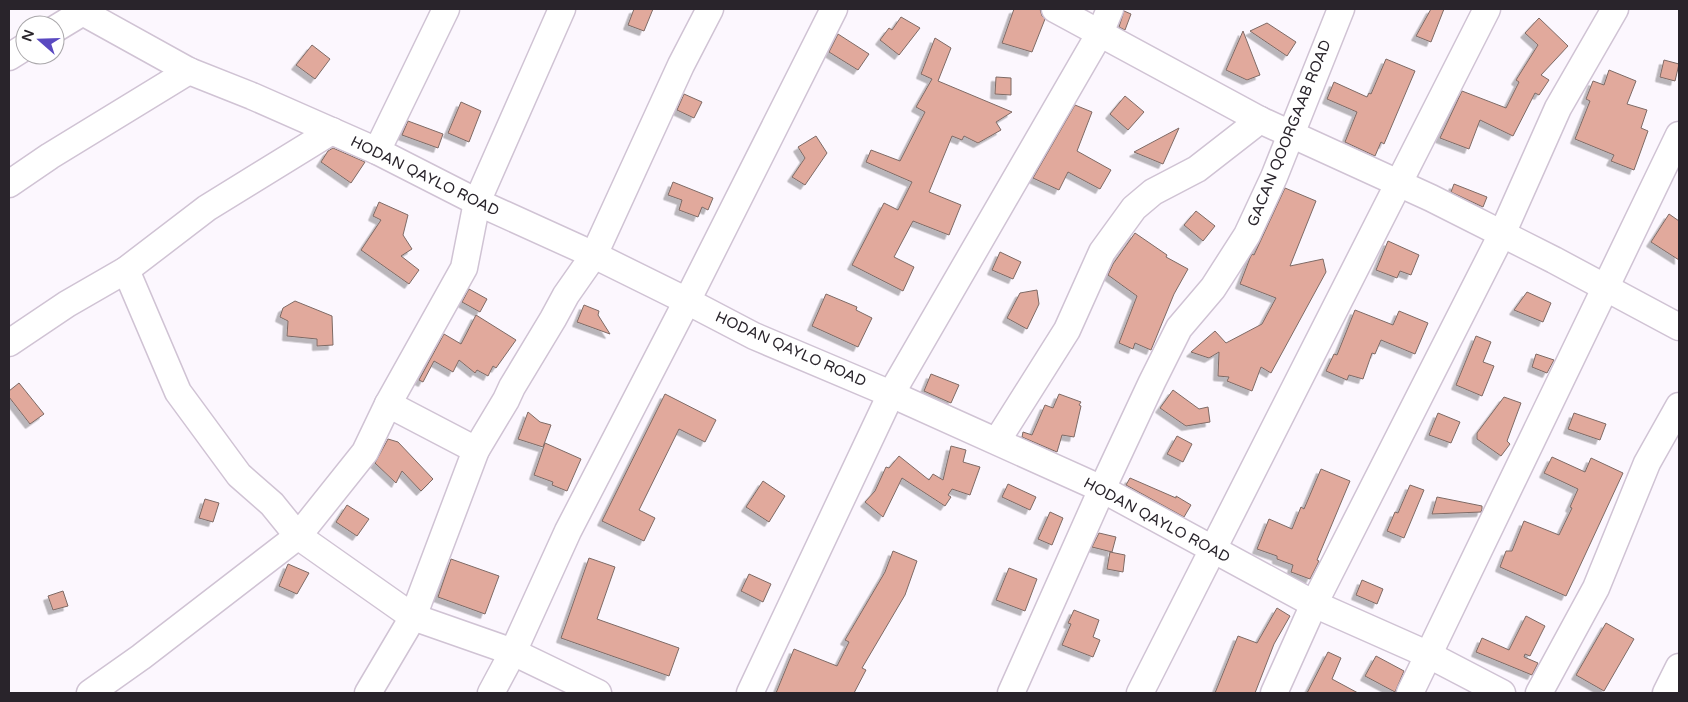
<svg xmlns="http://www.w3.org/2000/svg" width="1688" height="702" viewBox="0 0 1688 702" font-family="'Varela Round',sans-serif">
<defs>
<filter id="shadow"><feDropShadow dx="-4.5" dy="4.5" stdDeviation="0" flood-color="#0004"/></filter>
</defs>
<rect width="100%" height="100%" fill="#fcf7fe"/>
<g fill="#e1a99c" stroke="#7e6a65" filter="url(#shadow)">
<polygon points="634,9 653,9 644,31 628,25"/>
<polygon points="1014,9 1040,9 1042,16 1045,19 1032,52 1002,43"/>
<polygon points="1431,9 1444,9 1431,42 1416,36"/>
<polygon points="1124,11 1131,14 1125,30 1119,27"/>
<polygon points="901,17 920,28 899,55 880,40 889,28 892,30"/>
<polygon points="1539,18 1568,46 1541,75 1549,80 1539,95 1535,93 1513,136 1480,120 1469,149 1440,138 1462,91 1506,108 1519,82 1516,80 1538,45 1525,33"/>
<polygon points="1267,23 1296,42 1287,56 1250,31"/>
<polygon points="1243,31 1260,75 1247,80 1226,70"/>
<polygon points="838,34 869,54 858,70 829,52"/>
<polygon points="935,38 951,48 938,81 1012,112 996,122 1001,130 978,143 964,136 962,140 952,136 929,192 961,205 949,235 913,221 894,257 914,267 903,291 852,265 884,203 898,210 912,182 866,162 871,150 900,161 925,112 916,107 932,79 921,74"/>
<polygon points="312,45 330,59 315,79 296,65"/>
<polygon points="1386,59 1415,71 1384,144 1381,142 1375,156 1345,142 1357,112 1327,99 1334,82 1367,97 1369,93 1371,94"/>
<polygon points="1664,60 1679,64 1675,81 1660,77"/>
<polygon points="1609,70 1636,81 1627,104 1647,110 1641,128 1648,131 1634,170 1611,161 1614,155 1575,139 1590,101 1586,99 1593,81 1604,85"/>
<polygon points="996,77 1011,78 1011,95 995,94"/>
<polygon points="684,94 702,102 694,118 677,110"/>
<polygon points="1125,96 1144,112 1128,130 1110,114"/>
<polygon points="461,102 481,111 469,142 448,133"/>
<polygon points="1075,105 1092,112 1077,151 1111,170 1100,189 1068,172 1059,190 1033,178"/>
<polygon points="408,121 443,134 438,148 402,135"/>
<polygon points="1179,128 1163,164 1134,152"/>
<polygon points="816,136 827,153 805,185 792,177 805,158 798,147"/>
<polygon points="333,148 365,162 351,183 321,162 328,151"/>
<polygon points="673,182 713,198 708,210 702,207 698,217 679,210 682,200 668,195"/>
<polygon points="1454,184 1487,197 1483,207 1451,192"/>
<polygon points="1285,188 1316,201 1290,266 1323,259 1326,272 1271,373 1261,367 1252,391 1227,381 1229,377 1218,376 1219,352 1209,358 1191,352 1215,331 1226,343 1262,324 1276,298 1240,284 1250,258 1252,254 1254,255"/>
<polygon points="379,202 408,215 403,235 412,249 401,256 419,270 409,284 361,250 381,220 373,216"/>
<polygon points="1196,211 1215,226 1203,241 1184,225"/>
<polygon points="1669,214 1679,221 1679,260 1651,242"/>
<polygon points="1135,233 1167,255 1166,257 1188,269 1174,294 1151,350 1135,343 1133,349 1119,343 1137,296 1108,275 1113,264"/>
<polygon points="1388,241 1419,255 1411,275 1400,271 1397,278 1376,270"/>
<polygon points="1000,252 1021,262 1013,279 992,270"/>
<polygon points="469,289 487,299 480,312 462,302"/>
<polygon points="1037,290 1039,304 1027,329 1007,318 1020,293"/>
<polygon points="1527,292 1551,303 1543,322 1514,310"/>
<polygon points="826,294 857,307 856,310 872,318 858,347 812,326"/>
<polygon points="295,301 332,316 333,345 317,346 317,339 287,336 288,321 280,317 283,308"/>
<polygon points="584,305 599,311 598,315 610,334 577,322"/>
<polygon points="1355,310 1393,325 1399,311 1428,323 1415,354 1381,340 1375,354 1372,353 1363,379 1349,375 1347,380 1326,371 1334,354 1337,355"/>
<polygon points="476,315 516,340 496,368 493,366 488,376 477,370 475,373 459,360 453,372 434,361 423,382 419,380 444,334 461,344"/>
<polygon points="1476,336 1491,342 1483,362 1494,366 1482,396 1456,385"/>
<polygon points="1536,354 1554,360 1547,373 1532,367"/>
<polygon points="931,374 959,385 951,403 924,391"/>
<polygon points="19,383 44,414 30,424 9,397 9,391"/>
<polygon points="1173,390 1199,409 1208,407 1210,422 1186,426 1160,408"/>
<polygon points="665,394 716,420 705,442 679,429 639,510 655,518 644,541 602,521"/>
<polygon points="1059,394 1081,402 1079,405 1081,406 1074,437 1062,435 1057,452 1022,437 1023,432 1032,435 1045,405 1053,408"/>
<polygon points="1504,397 1521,403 1507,441 1510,444 1501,456 1477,439 1477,433"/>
<polygon points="528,412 540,422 551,425 543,447 518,439"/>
<polygon points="1438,413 1460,422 1451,443 1429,435"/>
<polygon points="1574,413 1606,424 1600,440 1568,429"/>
<polygon points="1177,436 1192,444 1183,462 1167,454"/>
<polygon points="388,439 398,442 433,479 421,491 402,471 396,483 375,463"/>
<polygon points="545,443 581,459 567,491 552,485 553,482 534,475"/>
<polygon points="951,446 966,450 963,462 980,467 970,495 952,489 948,495 951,497 945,506 902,478 883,517 865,502 875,491 886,467 889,468 899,456 929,480 933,474 943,480"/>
<polygon points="1552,457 1585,472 1591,458 1623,473 1566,596 1500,567 1506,551 1512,551 1524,521 1559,535 1572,508 1570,507 1578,489 1544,473"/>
<polygon points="1321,469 1350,481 1317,560 1319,561 1310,579 1291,572 1293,565 1277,559 1277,556 1257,549 1269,519 1292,529 1301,507 1304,509"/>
<polygon points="1130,478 1176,498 1176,496 1191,505 1184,517 1126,485"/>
<polygon points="763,481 785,496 769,522 746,507"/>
<polygon points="1008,484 1036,497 1030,510 1002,497"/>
<polygon points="1410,485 1424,490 1404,538 1387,531 1395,512 1398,513"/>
<polygon points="1437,497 1482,506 1482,509 1481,512 1432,514"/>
<polygon points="205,499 219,503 213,522 199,518"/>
<polygon points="347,505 369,519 357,536 336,522"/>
<polygon points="1050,512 1063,518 1052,545 1038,539"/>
<polygon points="1099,533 1116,537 1112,552 1092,547"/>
<polygon points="893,551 917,561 905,595 862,668 866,670 854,693 776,693 794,649 837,666 849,642 845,640 885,572"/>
<polygon points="1110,552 1125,555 1123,572 1107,569"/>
<polygon points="589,558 615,567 597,619 679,648 669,676 561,638"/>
<polygon points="451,559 499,576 485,614 438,597"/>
<polygon points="288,564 309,573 297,594 279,586"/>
<polygon points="1009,568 1037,579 1025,611 996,600"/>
<polygon points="749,574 771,584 763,602 741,591"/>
<polygon points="1362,580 1383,589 1377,604 1356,595"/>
<polygon points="63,591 68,606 53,610 48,596"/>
<polygon points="1277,608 1290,616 1274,644 1255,693 1215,693 1238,636 1257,643"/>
<polygon points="1074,610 1099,620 1093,637 1100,640 1093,657 1062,645 1071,624 1068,623"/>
<polygon points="1526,616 1545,626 1530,656 1525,654 1524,657 1538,663 1532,675 1476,652 1482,638 1509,650"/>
<polygon points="1606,623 1634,639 1604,691 1576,675"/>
<polygon points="1328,652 1341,658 1332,679 1358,693 1307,693"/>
<polygon points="1376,656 1404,671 1395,692 1365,676"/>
</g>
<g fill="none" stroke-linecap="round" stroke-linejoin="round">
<defs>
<g id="minor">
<polyline points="77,9 189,71 252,96 377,151 477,202 594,255 687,301 754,336 891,394 1102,489 1314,604 1429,655 1502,693"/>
<polyline points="1055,9 1260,120 1431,198 1554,260 1679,327"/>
<polyline points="55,29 83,12"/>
<polyline points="9,57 25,47"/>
<polyline points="377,151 446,9"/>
<polyline points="9,184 50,156 189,71"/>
<polyline points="126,270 178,392 239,475 272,504 298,536 413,617 513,652 598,693"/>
<polyline points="9,343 67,304 126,270 207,208 332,131"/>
<polyline points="388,404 476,450"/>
<polyline points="997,441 1067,330 1102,252 1134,208 1153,192 1197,169 1260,120"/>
<polyline points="90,693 141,657 298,536 365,452 388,404 464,268 477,202 562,9"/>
<polyline points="368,693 413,617 476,450 506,400 512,387 553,319 566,295 594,255 681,65 710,9"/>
<polyline points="491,693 513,652 568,531 687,301 834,9"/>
<polyline points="750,693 891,394 1100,33 1110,9"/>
<polyline points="1011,693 1102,489 1152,382 1179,328 1213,288 1247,235 1274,177 1341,9"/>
<polyline points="1140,693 1487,9"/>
<polyline points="1274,693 1314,604 1502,234 1558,108 1615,9"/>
<polyline points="1410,693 1679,135"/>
<polyline points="1539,693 1596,588 1647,463 1679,406"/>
<polyline points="1666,693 1679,667"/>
</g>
</defs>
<use href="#minor" stroke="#d0c3d4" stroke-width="29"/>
<use href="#minor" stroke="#fff" stroke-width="26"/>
</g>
<g text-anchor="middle" stroke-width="5" stroke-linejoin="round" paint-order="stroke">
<g font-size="15" fill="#29242b" stroke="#fff">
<text transform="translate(1289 133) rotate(-68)" y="5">GACAN QOORGAAB ROAD</text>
<text transform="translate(425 176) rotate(26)" y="5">HODAN QAYLO ROAD</text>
<text transform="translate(791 349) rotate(24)" y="5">HODAN QAYLO ROAD</text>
<text transform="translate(1157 520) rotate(28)" y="5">HODAN QAYLO ROAD</text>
</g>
</g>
<rect width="1688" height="702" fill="none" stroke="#29242b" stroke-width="20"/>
<g transform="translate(40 40) rotate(290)"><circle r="24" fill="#ffffff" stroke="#a9a7aa"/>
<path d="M0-4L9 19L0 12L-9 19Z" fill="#5a49c1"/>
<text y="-8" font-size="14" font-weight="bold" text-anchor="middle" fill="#29242b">N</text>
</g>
</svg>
